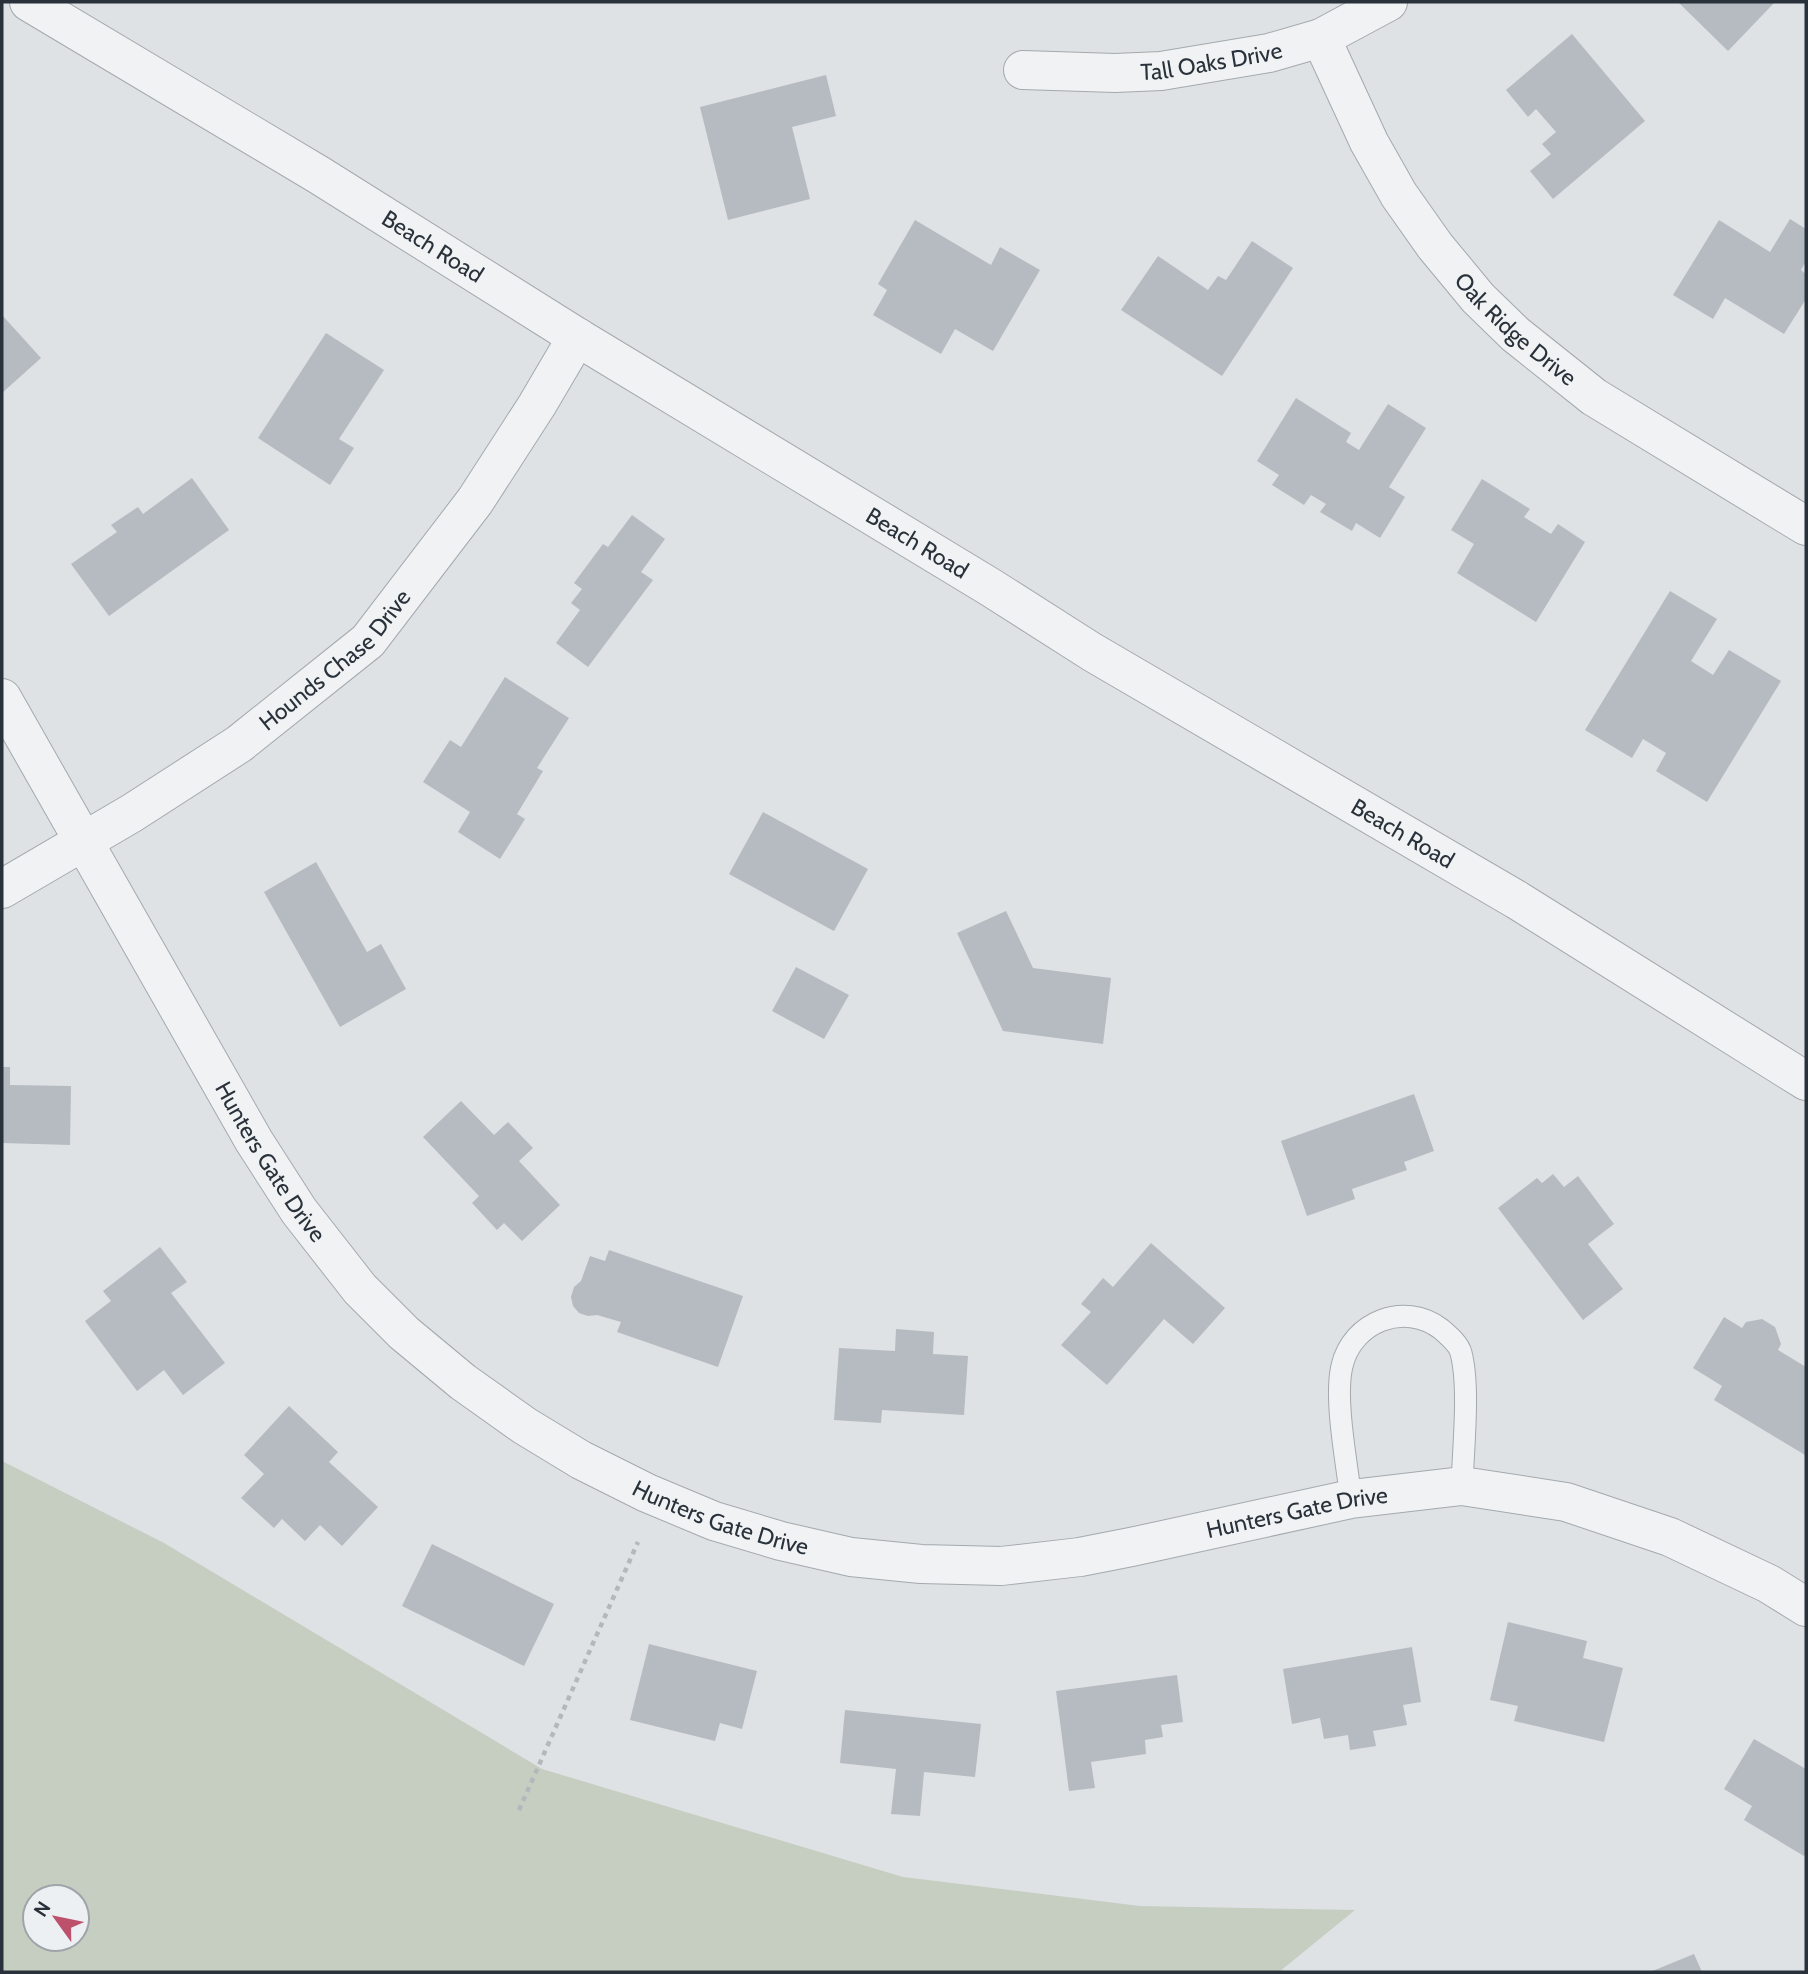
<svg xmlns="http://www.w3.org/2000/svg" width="1808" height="1974" viewBox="0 0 1808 1974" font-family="Cabin,sans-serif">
<rect width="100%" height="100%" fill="#dee2e5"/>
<path fill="#c5cec0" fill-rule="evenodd" d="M2 1461 164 1543 542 1769 903 1877 1140 1906 1355 1910 1279 1972H2ZM35 1897H77V1939H35Z"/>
<g fill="#b6bbc2">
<polygon points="1678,2 1775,2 1728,51"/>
<polygon points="1572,34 1645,121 1553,199 1530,171 1551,154 1542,144 1556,132 1536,109 1528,117 1506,90"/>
<polygon points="826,75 836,116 792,127 810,199 728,220 700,107"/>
<polygon points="1790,219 1806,229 1806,261 1801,270 1806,274 1806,299 1784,334 1725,298 1713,319 1673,295 1719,220 1770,252"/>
<polygon points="915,220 991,265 1000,247 1040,270 993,351 955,329 941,354 873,315 887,290 878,284"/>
<polygon points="1252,241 1293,268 1222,376 1121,310 1158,256 1208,290 1218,276 1226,280"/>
<polygon points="2,315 41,358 2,393"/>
<polygon points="326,333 384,370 339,439 354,448 330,485 258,438"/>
<polygon points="1296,398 1351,433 1346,442 1359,450 1388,404 1426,428 1389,487 1405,497 1380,538 1356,523 1352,531 1320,512 1326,504 1311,495 1304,505 1272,485 1279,475 1257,461"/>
<polygon points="192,478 229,530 109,616 71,564 117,532 111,525 138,507 143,514"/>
<polygon points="1482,479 1530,509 1524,517 1551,534 1558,524 1585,542 1536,622 1457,573 1474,544 1451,530"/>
<polygon points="632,515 665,539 641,572 653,580 588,667 556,643 580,610 571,603 582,589 574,583 603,544 608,547"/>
<polygon points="1670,591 1717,619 1691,661 1713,675 1729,650 1781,681 1707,802 1656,771 1666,753 1643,739 1632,758 1585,730"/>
<polygon points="505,677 569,718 537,768 543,771 517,814 525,819 500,859 458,832 470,812 423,782 450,740 461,747"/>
<polygon points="763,812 868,869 834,931 729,874"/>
<polygon points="316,862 367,952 381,944 406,989 340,1027 264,892"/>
<polygon points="1006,911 1033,968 1111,978 1103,1044 1003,1031 957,933"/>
<polygon points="796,967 849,995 824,1039 772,1011"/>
<polygon points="2,1067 10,1067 10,1085 71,1086 70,1145 2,1143"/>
<polygon points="1414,1094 1434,1151 1404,1162 1407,1170 1352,1189 1355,1199 1307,1216 1281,1141"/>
<polygon points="461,1101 494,1135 508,1122 533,1148 519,1161 560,1205 522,1241 504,1223 497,1230 472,1203 479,1196 423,1137"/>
<polygon points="1553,1174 1564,1187 1578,1176 1614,1224 1588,1244 1623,1289 1583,1320 1498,1208 1537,1178 1542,1183"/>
<polygon points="1151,1243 1225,1308 1193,1344 1164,1319 1107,1385 1061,1345 1091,1312 1081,1304 1103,1278 1113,1287"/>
<polygon points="160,1247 187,1282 171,1293 225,1363 183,1395 164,1370 137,1391 85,1321 111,1301 103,1291"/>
<polygon points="609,1250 743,1296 718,1367 617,1332 621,1322 597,1315 588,1316 579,1313 573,1306 571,1297 574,1287 581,1281 590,1256 605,1261"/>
<polygon points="1724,1317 1742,1328 1746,1322 1762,1319 1775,1327 1781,1344 1778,1350 1806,1367 1805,1455 1714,1400 1722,1386 1693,1368"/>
<polygon points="896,1329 934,1332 933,1354 968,1356 964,1415 882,1410 881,1423 834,1420 839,1348 895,1351"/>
<polygon points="289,1406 338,1452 329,1462 378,1507 342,1546 320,1525 305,1541 282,1519 274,1528 241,1498 264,1474 244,1455"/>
<polygon points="432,1544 554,1604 524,1666 402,1606"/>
<polygon points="1508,1622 1587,1641 1583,1658 1623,1668 1604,1742 1514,1721 1518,1706 1490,1700"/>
<polygon points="649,1644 757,1671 742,1729 720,1723 715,1741 630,1720"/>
<polygon points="1412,1647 1421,1702 1403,1705 1407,1725 1373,1731 1376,1746 1350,1750 1348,1735 1324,1739 1320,1718 1292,1724 1283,1669"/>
<polygon points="1177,1675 1183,1722 1161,1725 1163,1737 1145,1740 1146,1754 1091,1762 1095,1788 1069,1791 1056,1691"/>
<polygon points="845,1710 981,1724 975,1777 924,1772 920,1816 891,1814 896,1769 840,1763"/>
<polygon points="1754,1739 1806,1769 1806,1853 1804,1856 1744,1820 1752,1806 1724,1789"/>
<polygon points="1694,1954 1702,1972 1650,1972"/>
</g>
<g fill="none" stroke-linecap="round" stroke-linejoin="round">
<defs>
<path id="service" d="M1351 1499C1347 1464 1334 1399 1342 1366 1352 1322 1404 1301 1441 1329 1448 1335 1459 1344 1461 1353 1470 1387 1463 1449 1462 1486"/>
<g id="minor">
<path id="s1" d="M1321 38 1369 142 1399 195 1435 246 1478 298 1515 334 1594 397 1806 526"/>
<path id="s2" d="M1023 70 1115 73 1161 71 1269 53 1321 38 1388 2"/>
<path id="s3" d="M2 698 254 1141 299 1211 360 1289 404 1333 463 1382 525 1426 581 1460 647 1493 714 1521 781 1541 851 1557 921 1564 1001 1566 1080 1557 1131 1547 1351 1499 1462 1486 1566 1502 1670 1537 1769 1584 1806 1607"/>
<path id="s4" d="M2 889 132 813 239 744 368 641 475 501 537 405 577 337"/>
</g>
<g id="tertiary">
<path id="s5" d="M29 2 319 175 577 337 990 587 1092 652 1517 900 1806 1081"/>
</g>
</defs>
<use href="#service" stroke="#a4a9ae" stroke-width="23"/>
<use href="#minor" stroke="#a4a9ae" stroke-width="40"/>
<use href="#tertiary" stroke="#a4a9ae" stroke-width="40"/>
<polyline stroke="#b4b8bc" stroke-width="4.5" stroke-dasharray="5 5" stroke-linecap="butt" points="519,1810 638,1542"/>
<use href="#service" stroke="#f0f2f4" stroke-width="21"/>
<use href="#minor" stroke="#f0f2f4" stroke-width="38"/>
<use href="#tertiary" stroke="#f0f2f4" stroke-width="38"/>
</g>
<g text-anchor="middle" stroke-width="5" stroke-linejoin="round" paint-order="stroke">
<g font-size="23" fill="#29313a" stroke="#edf0f3">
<text dy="8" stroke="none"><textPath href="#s2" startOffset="189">Tall Oaks Drive</textPath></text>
<text dy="8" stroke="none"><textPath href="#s5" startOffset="472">Beach Road</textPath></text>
<text dy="8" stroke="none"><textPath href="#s1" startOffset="354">Oak Ridge Drive</textPath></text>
<text dy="8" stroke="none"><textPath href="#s5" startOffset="1040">Beach Road</textPath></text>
<text dy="8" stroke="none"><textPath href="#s4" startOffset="406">Hounds Chase Drive</textPath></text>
<text dy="8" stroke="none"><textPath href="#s5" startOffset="1606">Beach Road</textPath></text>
<text dy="8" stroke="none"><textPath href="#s3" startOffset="536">Hunters Gate Drive</textPath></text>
<text dy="8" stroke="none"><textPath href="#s3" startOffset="1712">Hunters Gate Drive</textPath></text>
<text dy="8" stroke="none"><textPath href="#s3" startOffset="1124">Hunters Gate Drive</textPath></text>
</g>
</g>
<rect width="1808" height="1974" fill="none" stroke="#29313a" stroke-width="7"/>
<g transform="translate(56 1918) rotate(303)"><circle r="33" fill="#edf0f3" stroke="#9fa4a9" stroke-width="2"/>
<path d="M0-5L12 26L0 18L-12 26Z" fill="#bd506b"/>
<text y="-10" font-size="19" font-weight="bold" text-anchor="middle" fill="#29313a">N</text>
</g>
</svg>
